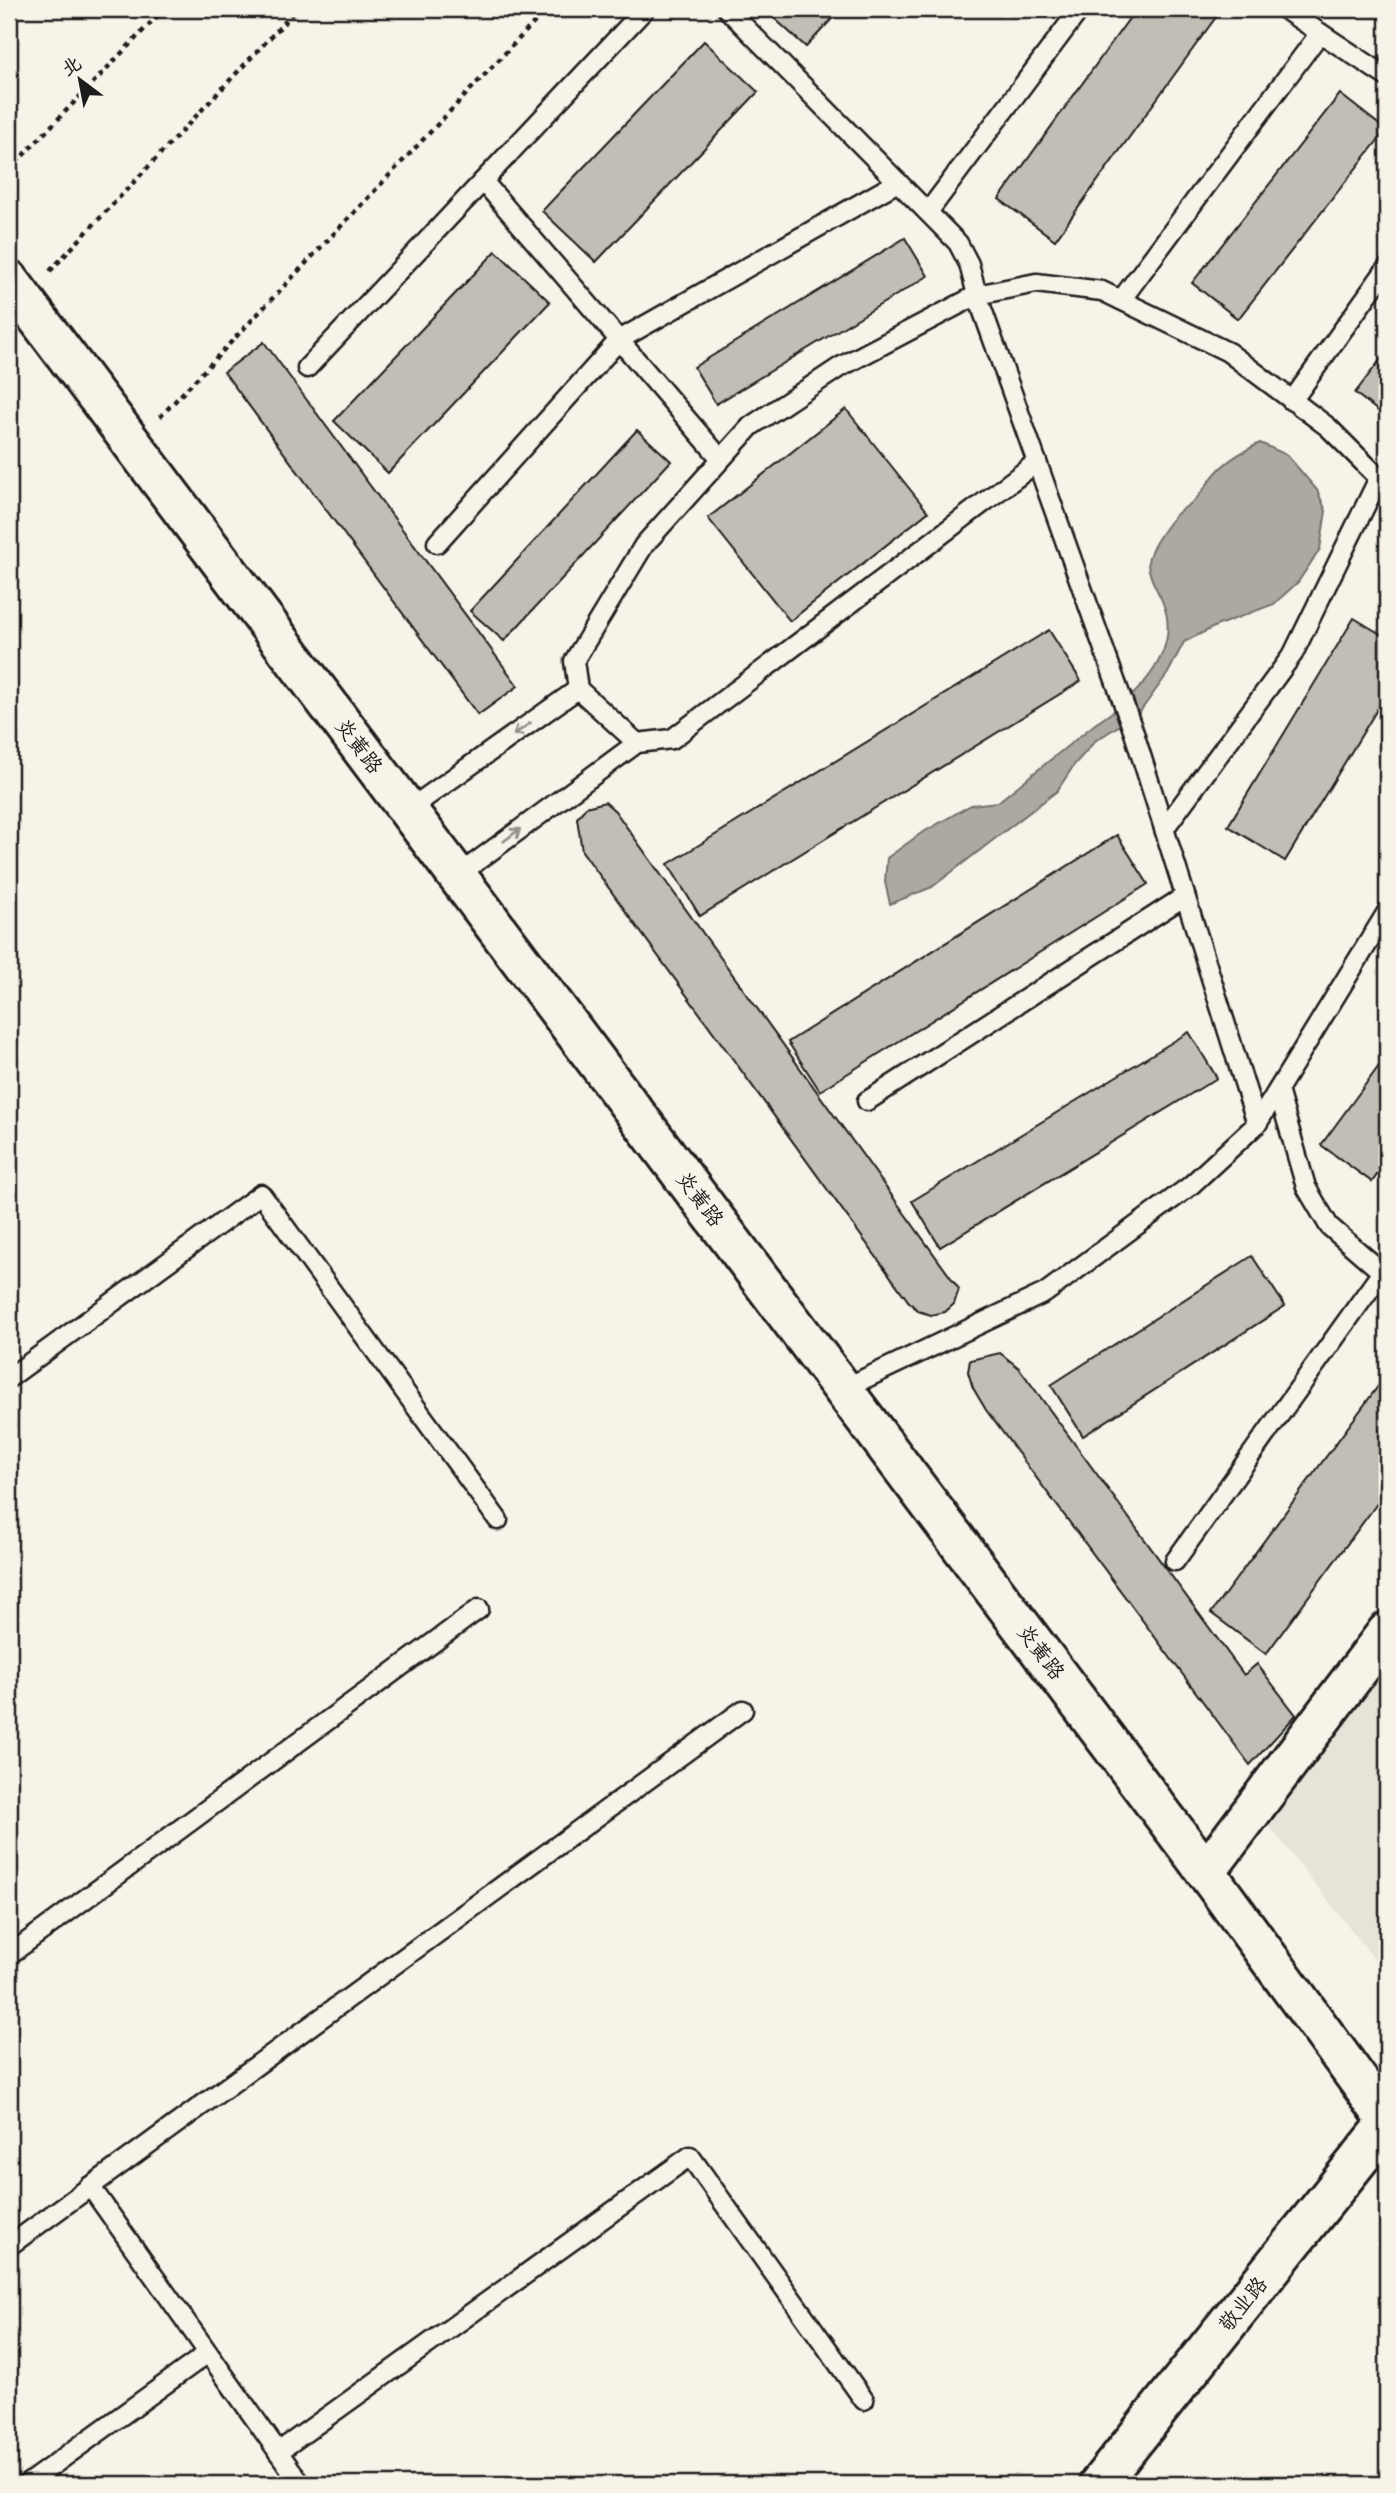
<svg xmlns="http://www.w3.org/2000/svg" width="1396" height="2493" viewBox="0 0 1396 2493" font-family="'Gochi Hand','LXGW WenKai TC',sans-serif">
<rect width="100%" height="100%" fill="#f7f3e8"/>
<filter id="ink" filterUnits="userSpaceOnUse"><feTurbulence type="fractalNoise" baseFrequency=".0143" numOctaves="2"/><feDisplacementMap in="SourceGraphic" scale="14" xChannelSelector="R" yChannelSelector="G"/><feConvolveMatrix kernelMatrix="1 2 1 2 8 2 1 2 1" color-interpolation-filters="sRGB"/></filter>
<g filter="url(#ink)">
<polygon fill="#e6e3d9" points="1387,1651 1387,1975 1262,1817"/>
<path fill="#aca9a2" stroke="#72716c" stroke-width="2" d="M1260 443 1287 455 1317 490 1326 511 1320 549 1298 582 1274 604 1216 626 1184 642 1168 673 1139 713 1095 741 1074 765 1057 791 932 887 890 904 885 882 887 858 920 834 971 805 998 802 1095 724C1134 699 1183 654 1163 603 1158 590 1148 577 1148 562 1149 549 1169 521 1179 512 1184 508 1191 504 1196 499 1203 491 1209 481 1216 473 1227 460 1244 451 1260 443Z"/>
<g fill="#c0beb5" stroke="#1c1c1c" stroke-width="2">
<polygon points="764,9 841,9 806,47"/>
<polygon points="1136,9 1205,9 1216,17 1055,240 999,199"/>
<polygon points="704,41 758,92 596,262 542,211"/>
<polygon points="1340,94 1386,130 1238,319 1192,283"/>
<polygon points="905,238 928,276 716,404 694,367"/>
<polygon points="496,251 550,302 388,473 334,421"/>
<polygon points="264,342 518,686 478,715 224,372"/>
<polygon points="1387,351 1387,418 1355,393"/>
<polygon points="846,409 928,512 790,621 708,518"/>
<polygon points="637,430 671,461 504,641 470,611"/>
<polygon points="1354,618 1387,638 1387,693 1285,861 1228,826"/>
<polygon points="1049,630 1081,681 700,916 668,864"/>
<polygon points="605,802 615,811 959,1289 954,1304 945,1312 931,1315 918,1311 909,1302 582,851 577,818 586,807"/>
<polygon points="1117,835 1148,884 820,1091 788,1042"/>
<polygon points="1189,1032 1217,1078 940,1247 912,1201"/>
<polygon points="1387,1055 1387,1161 1372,1182 1321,1145"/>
<polygon points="1252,1256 1285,1306 1083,1436 1051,1385"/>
<polygon points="1000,1353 1019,1368 1244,1675 1257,1664 1296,1715 1250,1765 986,1410 973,1388 968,1372 970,1360"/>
<polygon points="1387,1374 1387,1490 1266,1654 1211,1613"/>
</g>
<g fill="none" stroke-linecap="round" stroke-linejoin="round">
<defs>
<g id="service">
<polyline points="727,9 958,243 969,264 977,295 1134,733 1257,1124"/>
<polyline points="1284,9 1387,77"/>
<polyline points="483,181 721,459"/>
<polyline points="928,212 1080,9"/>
<polyline points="1121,300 1320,33"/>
<polyline points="307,368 645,9"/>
<polyline points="1292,401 1387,268"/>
<polyline points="437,543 619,340 898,182"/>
<polyline points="637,743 578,689 574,661 644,545 751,426 840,367 977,295 1036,283 1102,291 1228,352 1328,427 1387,486"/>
<polyline points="408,810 578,689"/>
<polyline points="1164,829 1293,654 1379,478"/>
<polyline points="457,876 637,743 672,739 1037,462"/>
<polyline points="1278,1090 1306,1187 1329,1226 1382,1272"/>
<polyline points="867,1101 1185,896"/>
<polyline points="9,1378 261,1194 498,1520"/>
<polyline points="843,1389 1045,1293 1190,1186 1257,1124 1387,912"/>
<polyline points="1175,1561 1387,1265"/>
<polyline points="9,1955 479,1609"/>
<polyline points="90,2186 301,2484"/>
<polyline points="9,2246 743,1710"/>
<polyline points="278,2452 690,2156 864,2400"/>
<polyline points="27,2484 208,2353"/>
</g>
<g id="tertiary">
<polyline points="9,280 1206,1872 1387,2120"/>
<polyline points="1206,1872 1387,1632"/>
<polyline points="1099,2484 1387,2124"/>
</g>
</defs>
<use href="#service" stroke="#1c1c1c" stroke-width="23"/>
<use href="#tertiary" stroke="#1c1c1c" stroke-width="44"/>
<g stroke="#1c1c1c" stroke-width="4.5" stroke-dasharray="5 5" stroke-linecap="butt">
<polyline points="9,170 164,9"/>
<polyline points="50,271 297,9"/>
<polyline points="160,417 547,9"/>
</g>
<use href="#service" stroke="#f7f3e8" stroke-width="18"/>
<use href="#tertiary" stroke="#f7f3e8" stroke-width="38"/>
</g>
<defs><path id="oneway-shaft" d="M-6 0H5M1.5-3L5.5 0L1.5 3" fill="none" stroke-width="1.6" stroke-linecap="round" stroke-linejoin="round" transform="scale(1.75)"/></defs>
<g stroke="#94928c">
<use href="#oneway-shaft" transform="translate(522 729) rotate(145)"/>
<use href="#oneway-shaft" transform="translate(512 835) rotate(-37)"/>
</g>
</g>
<g text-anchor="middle" stroke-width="7" stroke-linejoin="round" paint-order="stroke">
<g font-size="21" fill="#1c1c1c" stroke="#f7f3e8">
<text transform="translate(359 746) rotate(53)" y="7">炎黄路</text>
<text transform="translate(700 1199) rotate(53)" y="7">炎黄路</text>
<text transform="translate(1041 1652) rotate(53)" y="7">炎黄路</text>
<text transform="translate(1243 2304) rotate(-51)" y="7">敬业路</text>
</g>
</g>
<rect width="1396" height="2493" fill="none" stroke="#f7f3e8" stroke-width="35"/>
<rect x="18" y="18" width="1361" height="2458" fill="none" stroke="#1c1c1c" stroke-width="2.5" filter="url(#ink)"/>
<g transform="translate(80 80) rotate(328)" stroke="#f7f3e8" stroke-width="5" paint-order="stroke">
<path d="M0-5L12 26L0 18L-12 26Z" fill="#1c1c1c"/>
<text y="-10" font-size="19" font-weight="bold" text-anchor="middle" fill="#1c1c1c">北</text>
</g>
</svg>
